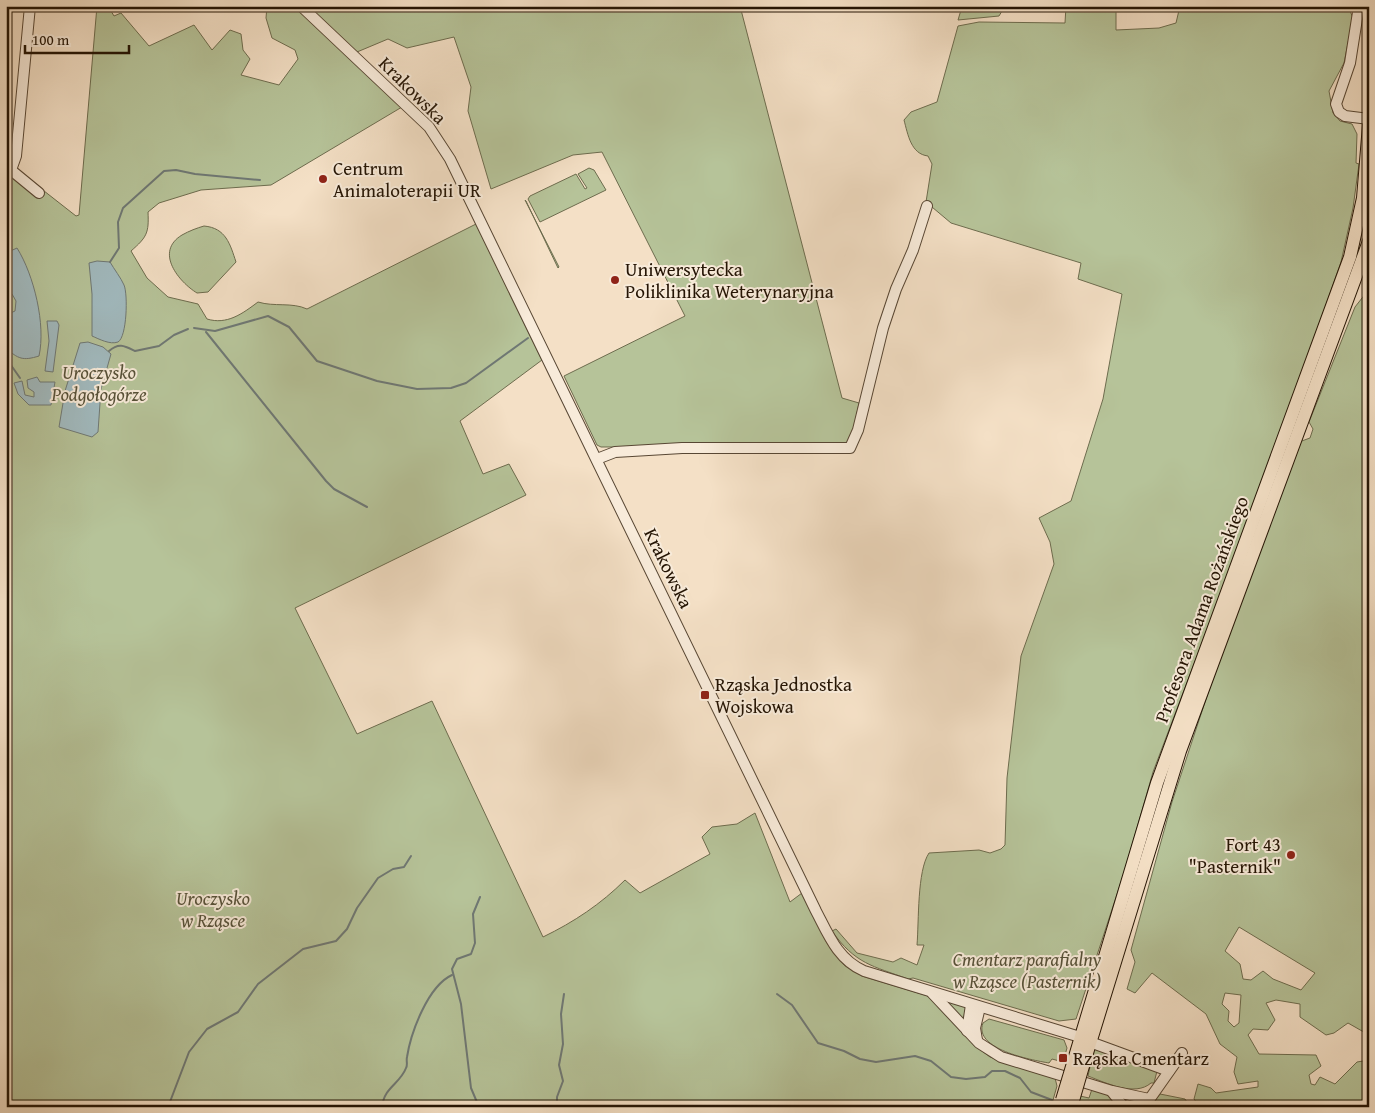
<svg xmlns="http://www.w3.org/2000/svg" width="1375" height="1113" viewBox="0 0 1375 1113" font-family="'Gentium Book Plus',serif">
<rect width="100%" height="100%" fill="#f4e0c6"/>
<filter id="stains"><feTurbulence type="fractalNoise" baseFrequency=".004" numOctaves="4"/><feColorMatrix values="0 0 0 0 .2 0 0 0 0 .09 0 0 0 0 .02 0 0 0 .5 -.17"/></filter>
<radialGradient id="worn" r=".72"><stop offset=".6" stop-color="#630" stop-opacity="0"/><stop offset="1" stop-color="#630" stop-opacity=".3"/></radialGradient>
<g fill="#b6c399" stroke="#6d6c4e" fill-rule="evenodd">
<path d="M97 6H108L114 16 121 13 149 46 194 25 212 50 230 30 241 34 243 50 250 59 241 75 279 85 298 59 295 50 272 38 266 18 267 6H294L402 107 271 185 201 190 159 203 148 212C149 233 147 237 131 251L147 278 168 297 198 304 207 319C227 325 242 314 258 302 274 307 292 302 307 309L476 224 542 360 460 421 483 474 509 464 526 495 295 608 357 734 432 701 543 937C574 922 601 904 625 880L640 893 710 854 702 837 712 827 737 824 755 813 790 902 802 893 827 943 844 965 862 976 928 996 974 1045 990 1057 1055 1078 1057 1086 1051 1107H6V949L11 913H8L6 909V173L36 195 39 187 76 216 79 215Z"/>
<polygon points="308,6 740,6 842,398 859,403 851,443 839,446 601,447 597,445 564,376 685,316 602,152 573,155 491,189 468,111 471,87 454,37 407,48 388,39 357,52"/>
<polygon points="965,6 1005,6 999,16 958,20 961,10"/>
<path d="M1066 6H1116V30L1159 28 1176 23 1180 6H1270L1340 11 1341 8 1350 11 1353 18 1344 63 1329 91 1333 113 1340 121 1352 124 1357 134 1356 163 1359 164 1353 208 1341 262 1279 440 1153 772 1125 870 1076 1019 1059 1021 913 978 908 979C873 966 855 964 832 931L836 929 857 953 893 962 901 958 917 965 924 945H917C919 921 917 871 929 853L979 850 990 853 1001 849 1005 845 1007 778 1021 656 1054 564 1050 542 1039 518 1071 501 1103 399 1122 294 1078 279 1081 263 951 223 926 202 932 164 928 156C911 154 908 135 904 120L911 112 937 102 958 26 979 22 1065 23Z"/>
<polygon points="589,168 594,170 606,190 540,222 528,199 530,196 576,174 585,189 587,188 578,174"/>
<polygon points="525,200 559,267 558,268 526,201"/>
<path d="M204 226C226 228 230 244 236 262L208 292 197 293C179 282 154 252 182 235 189 231 197 228 204 226Z"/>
<path d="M1369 283V1035L1348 1023 1334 1033 1326 1035 1300 1017V1004L1276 1000 1266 1003 1275 1020 1268 1030 1253 1029 1248 1035 1259 1054 1316 1055 1321 1066 1309 1075 1311 1084 1315 1085 1320 1077 1335 1084 1357 1062 1369 1060V1107H1200L1194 1099 1198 1084 1211 1088 1216 1093 1258 1087V1081L1238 1084 1234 1072 1237 1057 1220 1044 1206 1014 1152 973 1135 993 1127 989 1135 962 1131 950 1172 802 1208 693 1299 442 1310 438 1313 429 1309 422 1355 307 1366 293ZM1239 927 1315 973 1301 990 1273 979 1263 971 1251 980 1243 979 1240 964 1225 951ZM1225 993 1241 995 1239 1023 1234 1027 1228 1021 1229 1011 1222 1004Z"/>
<polygon points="945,1001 966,1007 963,1021"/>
<path d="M989 1019 1064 1040 1067 1048 1063 1062 1052 1059 1049 1063C1031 1060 973 1049 983 1023Z"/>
<path d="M1094 1048 1157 1071 1154 1083H1151C1135 1097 1106 1083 1088 1076Z"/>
<polygon points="1092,1089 1113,1097 1118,1107 1077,1107 1080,1096 1089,1098"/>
<polygon points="1160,1094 1185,1099 1190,1107 1150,1107"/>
</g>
<g fill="#a1babf" stroke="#6f7874">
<path d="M17 248C34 275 46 325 39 356 23 361 18 359 6 348V315L15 311 16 301 12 294 6 293V253Z"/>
<path d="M97 261 110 262C114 269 121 278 124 285 128 294 127 337 118 342 110 345 99 339 92 336V294L89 263Z"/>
<polygon points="47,321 57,321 59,325 53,372 45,371 49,341"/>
<polygon points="88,342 103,347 111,354 101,389 98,432 92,437 59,427 65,391 80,343"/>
<polygon points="37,377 40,382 55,382 51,405 29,405 18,394 14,383 22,381 25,395 34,397 34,392 28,388 27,380"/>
</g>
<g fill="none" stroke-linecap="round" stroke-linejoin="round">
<g stroke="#6f7874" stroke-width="2">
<polyline points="110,262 119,248 118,222 123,208 164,171 176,170 195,174 260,180"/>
<polyline points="194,328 215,331 268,316 289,327 317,361 377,381 417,389 451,388 466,383 528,338"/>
<polyline points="206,332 326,481 334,489 367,507"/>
<path d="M109 351C119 342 125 346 135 351L159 346 174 335 188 329"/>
<polyline points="6,358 20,378"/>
<polyline points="777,994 792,1005 818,1043 844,1051 860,1059 876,1062 915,1056 931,1061 951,1077 966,1079 985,1077 992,1071 1005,1071 1020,1078 1031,1092 1052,1100"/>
<polyline points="168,1107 189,1052 207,1029 238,1012 258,984 303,949 336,941 347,929 357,908 378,878 393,869 404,867 411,856"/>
<path d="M382 1107C384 1087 400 1084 406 1068 408 1065 406 1061 407 1057 411 1032 428 986 452 975"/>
<polyline points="479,1107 471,1088 461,1004 452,969 457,959 471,954 475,943 473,914 480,897"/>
<polyline points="557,1107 557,1097 563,1081 559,1065 563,1044 561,1014 564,994"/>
</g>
<defs>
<g id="minor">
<path d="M301 6 429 127 450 159 816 911C828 934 838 960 864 971L1080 1037"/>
<polyline points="1359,6 1350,63 1336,104 1339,112 1345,116 1369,119"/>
<polyline points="6,166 11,170 16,156 30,6"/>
<polyline points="11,170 39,193"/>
<polyline points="597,459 615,452 682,448 850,448 858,430 883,328 896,289 913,250 927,206"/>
<polyline points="932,993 979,1043 1001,1057 1112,1091 1149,1099"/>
<polyline points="967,1031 971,1005"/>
<polyline points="977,1040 975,1028 980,1007"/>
<polyline points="1090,1042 1169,1071"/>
<polyline points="1112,1092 1124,1107"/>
<polyline points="1144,1107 1182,1053"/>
</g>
<g id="major">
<polyline points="1074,1060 1157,783 1350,257 1363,198 1369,125"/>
<polyline points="1083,1066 1180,751 1369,241"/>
</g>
</defs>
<use href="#minor" stroke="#584734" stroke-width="12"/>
<use href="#major" stroke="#241404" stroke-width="14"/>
<use href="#minor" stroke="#f8ebda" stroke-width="10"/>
<use href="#major" stroke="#f4e0c6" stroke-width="12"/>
<defs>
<g id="major-bridge">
<polyline points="1062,1100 1074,1060"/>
<polyline points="1072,1104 1083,1066"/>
</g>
</defs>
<use href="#major-bridge" stroke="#241404" stroke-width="14" stroke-linecap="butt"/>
<use href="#major-bridge" stroke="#f4e0c6" stroke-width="12"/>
</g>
<g fill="#8f2418" stroke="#f8ebda" stroke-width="2">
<circle cx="323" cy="179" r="5"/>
<circle cx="615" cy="280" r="5"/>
<rect x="700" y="690" width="10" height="10" rx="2.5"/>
<circle cx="1291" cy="855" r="5"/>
<rect x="1058" y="1053" width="10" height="10" rx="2.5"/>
</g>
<g text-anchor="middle" stroke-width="4" stroke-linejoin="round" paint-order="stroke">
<g font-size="19" fill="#241404" stroke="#f8ebda">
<text transform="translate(413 90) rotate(45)" y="7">Krakowska</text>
<text transform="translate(669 568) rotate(64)" y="7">Krakowska</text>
<text transform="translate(1201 609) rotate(-70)" y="7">Profesora Adama Rożańskiego</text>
</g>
<g font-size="19" fill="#241404" stroke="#f8ebda" text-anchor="start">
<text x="333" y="175">Centrum<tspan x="333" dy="22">Animaloterapii UR</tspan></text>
<text x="625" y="276">Uniwersytecka<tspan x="625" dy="22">Poliklinika Weterynaryjna</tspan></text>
<text x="715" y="691">Rząska Jednostka<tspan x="715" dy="22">Wojskowa</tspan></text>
<text x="1281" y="851" text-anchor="end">Fort 43<tspan x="1281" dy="22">"Pasternik"</tspan></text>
<text x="1073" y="1065">Rząska Cmentarz</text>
</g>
<g font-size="19" font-style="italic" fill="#575138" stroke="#f8ebda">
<text x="99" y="379">Uroczysko<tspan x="99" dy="22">Podgołogórze</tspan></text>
<text x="213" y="905">Uroczysko<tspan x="213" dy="22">w Rząsce</tspan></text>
<text x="1027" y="966">Cmentarz parafialny<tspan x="1027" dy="22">w Rząsce (Pasternik)</tspan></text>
</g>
</g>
<rect width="1375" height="1113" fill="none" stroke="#f4e0c6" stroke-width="25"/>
<rect x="8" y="8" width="1360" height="1098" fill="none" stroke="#241404" stroke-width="2.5"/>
<rect x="12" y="12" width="1350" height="1088" fill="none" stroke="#241404"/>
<path d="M25 45v8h104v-8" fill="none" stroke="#241404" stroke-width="2.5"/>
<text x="32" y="45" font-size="15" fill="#241404" stroke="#f8ebda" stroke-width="4" paint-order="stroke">100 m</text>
<rect width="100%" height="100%" filter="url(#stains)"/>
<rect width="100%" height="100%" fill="url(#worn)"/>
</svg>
